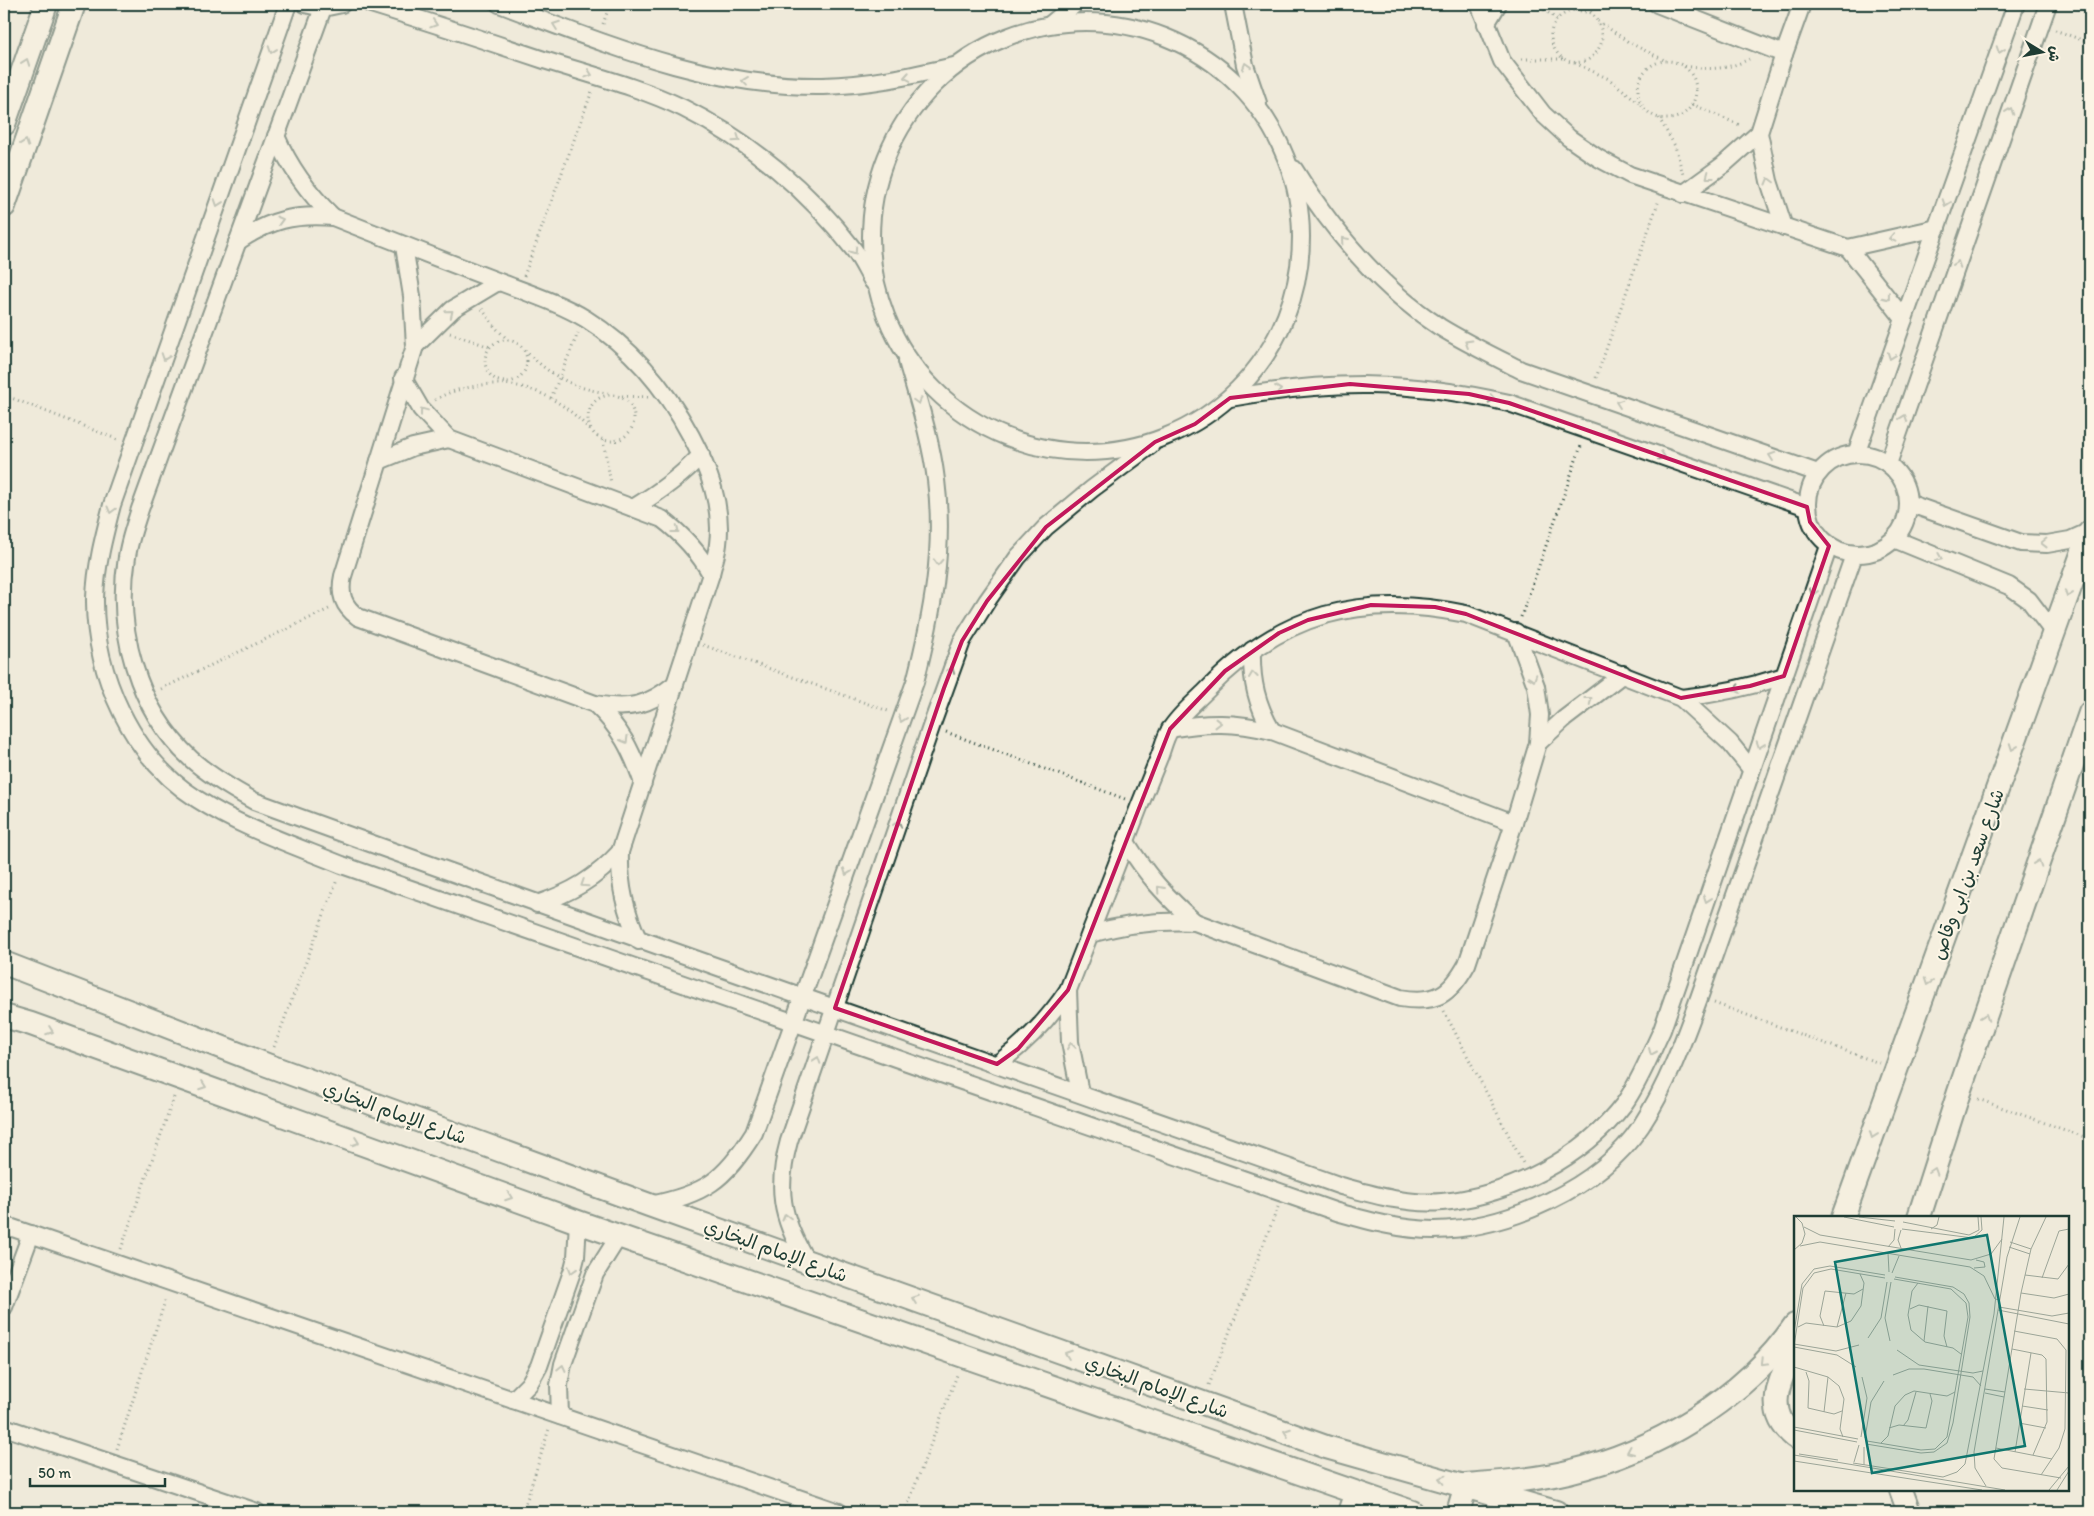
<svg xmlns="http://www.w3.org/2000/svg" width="2094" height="1516" viewBox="0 0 2094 1516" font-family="Itim,'Playpen Sans Arabic',sans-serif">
<rect width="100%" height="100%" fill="#efeada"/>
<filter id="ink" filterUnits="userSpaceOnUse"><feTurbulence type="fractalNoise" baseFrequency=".02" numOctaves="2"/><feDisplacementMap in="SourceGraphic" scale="10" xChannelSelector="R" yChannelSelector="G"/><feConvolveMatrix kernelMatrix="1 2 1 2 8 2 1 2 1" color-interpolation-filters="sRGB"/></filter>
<g filter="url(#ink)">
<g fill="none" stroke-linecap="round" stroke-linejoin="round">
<defs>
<g id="street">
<path d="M288 4 112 505C104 536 96 566 95 598 94 674 132 758 197 799 242 828 293 845 342 865L1337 1212C1369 1221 1401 1230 1434 1230 1508 1229 1599 1188 1641 1126 1667 1086 1683 1042 1699 998L1854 555"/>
<polyline points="305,4 323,8 342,4"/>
<path d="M371 4C429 22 487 41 544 60 591 75 639 87 683 108 750 141 809 191 854 250 861 259 867 272 873 282"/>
<path d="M499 4C604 43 709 88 823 86 868 85 911 76 954 66"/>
<polyline points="1233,4 1245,65 1258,103"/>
<polyline points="1479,4 1502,61 1543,114 1569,138 1598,158 1630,175 1848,248 1937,228"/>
<polyline points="1657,4 1784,54"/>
<path d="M323 8 140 509C135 525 129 541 127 557 115 629 137 709 191 759 210 776 232 789 254 801 615 933 979 1058 1341 1186 1374 1195 1408 1205 1442 1202 1509 1196 1583 1158 1624 1104 1640 1081 1650 1055 1662 1030L1829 546"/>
<circle cx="1086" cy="237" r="215"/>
<polyline points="1051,24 1075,4"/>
<polyline points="1486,24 1498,4"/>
<path d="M276 136C290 168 308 193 333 217"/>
<path d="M1294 169C1332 230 1380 288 1440 327 1466 343 1493 356 1521 370L1818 473"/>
<polyline points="1683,194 1723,165 1759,133"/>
<polyline points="1784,227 1769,181 1759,133 1784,54 1802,4"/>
<path d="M237 242C270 220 293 214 333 217 386 238 439 259 492 279 522 291 558 302 586 319 631 347 666 389 691 436 709 470 723 506 718 544 717 554 713 564 711 574L620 852C619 885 625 911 639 941"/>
<path d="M404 246 412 296 415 346 343 576C339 594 343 606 358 617L595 704C630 710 648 706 675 684"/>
<polyline points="1848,248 1904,319"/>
<polyline points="415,346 453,309 498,282"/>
<path d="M403 378 421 409 449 439 662 519C683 535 698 551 711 574"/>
<path d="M1230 398C1331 380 1408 380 1509 403L1807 507"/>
<circle cx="1858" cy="504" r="50"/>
<polyline points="1856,454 2016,4"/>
<polyline points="379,461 413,447 449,439"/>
<polyline points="1888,464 2048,4"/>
<polyline points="1908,503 2021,543 2047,544 2070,540 2090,531"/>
<path d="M633 508C658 493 681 477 701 455"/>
<polyline points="1894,539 2009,586 2029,600 2054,633"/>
<path d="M1252 650C1251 681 1257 705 1272 731"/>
<path d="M1681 698C1717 694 1750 687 1784 676"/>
<path d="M595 704C621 729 631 749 643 783"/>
<path d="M1170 729C1207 722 1235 722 1272 731L1514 823"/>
<polyline points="1538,743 1564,719 1623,674"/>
<path d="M1126 842C1146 874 1166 897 1195 922"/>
<path d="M537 904C571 893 596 878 620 852"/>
<path d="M1090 934C1125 924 1158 920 1195 922L1400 998C1436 1004 1450 995 1467 964L1514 823 1538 743 1540 715 1536 686 1516 632"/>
<polyline points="1068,990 1070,1042 1080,1093"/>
<path d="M997 1064C1026 1043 1048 1020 1068 990 1092 929 1115 868 1139 807 1146 790 1153 772 1160 755 1163 747 1165 737 1170 730 1177 717 1195 702 1206 691 1281 613 1361 592 1466 614L1681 698 1730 743 1751 769"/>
<path d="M650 1205C705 1194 724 1181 754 1133L915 682C932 616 945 549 936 480 931 439 918 400 907 361"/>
<polyline points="4,1225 839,1512"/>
<path d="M806 1260C781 1218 776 1188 789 1141L931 727 962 641 987 601 1018 557 1046 527 1092 489 1151 445"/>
<polyline points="4,1307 31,1234"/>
<polyline points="513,1400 529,1384 539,1366 573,1269 576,1257 578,1222"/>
<polyline points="560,1416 559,1385 563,1364 595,1274 619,1236"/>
<polyline points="4,1427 257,1512"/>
<polyline points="1346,1512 1353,1492"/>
</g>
<g id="secondary">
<polyline points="4,124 46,4"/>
<polyline points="4,206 74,4"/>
<polyline points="4,963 267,1065 649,1205 1326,1447 1556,1512"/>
<polyline points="4,1016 31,1024 578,1222 1412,1512"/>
<polyline points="1843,1217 2090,532"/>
<polyline points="1919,1217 1959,1092 2090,713"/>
<path d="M1795 1345C1782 1379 1761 1409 1795 1437"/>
<polyline points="1901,1490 1909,1512"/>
<path d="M1458 1512 1466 1485C1500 1482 1534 1480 1568 1472 1654 1452 1744 1399 1795 1325"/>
</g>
</defs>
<use href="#street" stroke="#1f3d34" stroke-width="20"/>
<use href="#secondary" stroke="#1f3d34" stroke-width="26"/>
<g stroke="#1f3d34" stroke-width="3" stroke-dasharray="1 4" stroke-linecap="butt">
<polyline points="1536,4 1557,19"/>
<polyline points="1584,4 1592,13"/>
<path d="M1575 10 1592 13C1600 24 1606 35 1599 48 1597 53 1593 56 1589 59 1556 77 1530 20 1575 10Z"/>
<polyline points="1598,21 1630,43 1666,61"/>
<polyline points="603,24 610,4"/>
<polyline points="2055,30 2090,43"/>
<polyline points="1522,59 1563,59"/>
<circle cx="1667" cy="90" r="29"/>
<polyline points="1575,63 1609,79 1641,104"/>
<path d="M1685 66C1707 70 1728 70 1749 59"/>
<polyline points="1692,104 1742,126"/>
<polyline points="1659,118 1675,146 1683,174"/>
<polyline points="524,276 592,91"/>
<polyline points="482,309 495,327 508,340"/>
<polyline points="450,333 490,347"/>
<circle cx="506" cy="361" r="21"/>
<path d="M525 350C549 375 574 389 608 393"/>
<polyline points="1596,378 1659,200"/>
<circle cx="611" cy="418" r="23"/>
<polyline points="4,395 119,440"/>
<polyline points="622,396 648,397"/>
<polyline points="551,398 578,333"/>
<path d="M435 400C446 393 459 389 471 387 519 376 559 396 591 431"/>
<polyline points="603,440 611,483"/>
<polyline points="1521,617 1581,446"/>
<polyline points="703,645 888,711"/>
<polyline points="161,689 331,608"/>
<polyline points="946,732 1125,799"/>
<polyline points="1714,1003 1879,1063"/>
<polyline points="1444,1011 1523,1163"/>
<polyline points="274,1047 337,880"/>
<polyline points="1978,1099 2090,1139"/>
<polyline points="121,1249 174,1097"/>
<polyline points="1209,1385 1278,1207"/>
<polyline points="117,1449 166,1298"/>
<polyline points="523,1512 549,1429"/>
<polyline points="905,1512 957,1375"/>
</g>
<use href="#street" stroke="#fcf5e5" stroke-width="16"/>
<use href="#secondary" stroke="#fcf5e5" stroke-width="22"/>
</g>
<defs><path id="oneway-chevron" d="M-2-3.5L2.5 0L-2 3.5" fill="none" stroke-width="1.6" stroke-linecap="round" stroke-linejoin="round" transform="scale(1.25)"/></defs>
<g stroke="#8e998c">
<use href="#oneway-chevron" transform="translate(434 24) rotate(18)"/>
<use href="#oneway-chevron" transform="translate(556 25) rotate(-160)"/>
<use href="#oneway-chevron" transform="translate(272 50) rotate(109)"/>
<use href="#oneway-chevron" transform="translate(2000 50) rotate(109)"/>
<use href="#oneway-chevron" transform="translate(26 62) rotate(-70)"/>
<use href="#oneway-chevron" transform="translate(1246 66) rotate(-107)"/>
<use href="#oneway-chevron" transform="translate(589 74) rotate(18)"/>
<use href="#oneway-chevron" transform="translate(907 77) rotate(170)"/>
<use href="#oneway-chevron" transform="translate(745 81) rotate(-173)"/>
<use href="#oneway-chevron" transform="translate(2010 111) rotate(-71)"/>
<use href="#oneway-chevron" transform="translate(737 139) rotate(34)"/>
<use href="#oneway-chevron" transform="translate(25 143) rotate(-71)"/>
<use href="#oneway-chevron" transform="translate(1709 176) rotate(143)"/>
<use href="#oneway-chevron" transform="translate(1769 181) rotate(-105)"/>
<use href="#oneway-chevron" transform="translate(218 203) rotate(109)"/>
<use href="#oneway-chevron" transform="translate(1946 203) rotate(109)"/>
<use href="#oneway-chevron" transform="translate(280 220) rotate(-16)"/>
<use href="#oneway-chevron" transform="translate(1892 238) rotate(167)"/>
<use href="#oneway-chevron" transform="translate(1344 240) rotate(-131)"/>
<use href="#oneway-chevron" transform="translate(854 251) rotate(55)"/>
<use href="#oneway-chevron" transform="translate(1957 264) rotate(-71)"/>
<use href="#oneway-chevron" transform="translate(1887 297) rotate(52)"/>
<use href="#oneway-chevron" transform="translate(450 313) rotate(-39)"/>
<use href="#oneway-chevron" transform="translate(1468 343) rotate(-149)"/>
<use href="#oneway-chevron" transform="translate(1891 356) rotate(110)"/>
<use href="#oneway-chevron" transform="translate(165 357) rotate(109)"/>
<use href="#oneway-chevron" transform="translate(1278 390) rotate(-7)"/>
<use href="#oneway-chevron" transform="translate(1492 399) rotate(13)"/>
<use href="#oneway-chevron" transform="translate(918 401) rotate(74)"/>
<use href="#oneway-chevron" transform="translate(1619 403) rotate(-161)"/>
<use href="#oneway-chevron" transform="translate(423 411) rotate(-127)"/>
<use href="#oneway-chevron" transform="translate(1904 418) rotate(-71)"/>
<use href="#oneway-chevron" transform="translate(1662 456) rotate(19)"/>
<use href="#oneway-chevron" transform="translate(1772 456) rotate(-161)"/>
<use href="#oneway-chevron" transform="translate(111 510) rotate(105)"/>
<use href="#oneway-chevron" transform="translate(676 530) rotate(38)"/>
<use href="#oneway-chevron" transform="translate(2044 543) rotate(179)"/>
<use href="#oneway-chevron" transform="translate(1939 558) rotate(23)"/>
<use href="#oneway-chevron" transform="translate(938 562) rotate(93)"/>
<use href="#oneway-chevron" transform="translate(1813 592) rotate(109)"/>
<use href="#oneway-chevron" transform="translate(2068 594) rotate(110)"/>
<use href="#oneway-chevron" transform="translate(951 670) rotate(-69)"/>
<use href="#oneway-chevron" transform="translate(1253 675) rotate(-97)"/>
<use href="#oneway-chevron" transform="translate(1533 678) rotate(71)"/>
<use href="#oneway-chevron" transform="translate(1737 689) rotate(168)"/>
<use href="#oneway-chevron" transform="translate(1589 700) rotate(-38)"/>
<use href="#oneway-chevron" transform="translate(902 719) rotate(110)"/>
<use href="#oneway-chevron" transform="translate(1218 723)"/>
<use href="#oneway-chevron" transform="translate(625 740) rotate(60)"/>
<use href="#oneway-chevron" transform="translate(1760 745) rotate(109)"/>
<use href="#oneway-chevron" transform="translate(2013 747) rotate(110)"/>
<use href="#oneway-chevron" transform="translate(898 824) rotate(-71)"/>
<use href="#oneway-chevron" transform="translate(2038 863) rotate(-71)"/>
<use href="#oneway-chevron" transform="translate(847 872) rotate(110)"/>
<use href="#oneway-chevron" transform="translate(584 884) rotate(147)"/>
<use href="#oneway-chevron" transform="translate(1160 889) rotate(-131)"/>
<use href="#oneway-chevron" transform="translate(1707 899) rotate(109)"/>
<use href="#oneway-chevron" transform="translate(1928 982) rotate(110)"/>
<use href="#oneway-chevron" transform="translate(1985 1017) rotate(-71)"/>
<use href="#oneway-chevron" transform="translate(50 1031) rotate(20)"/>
<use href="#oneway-chevron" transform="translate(1071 1046) rotate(-98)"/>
<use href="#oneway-chevron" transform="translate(1652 1052) rotate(114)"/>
<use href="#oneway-chevron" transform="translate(817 1060) rotate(-71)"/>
<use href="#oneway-chevron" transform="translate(203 1086) rotate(20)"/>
<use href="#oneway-chevron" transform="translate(1873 1135) rotate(110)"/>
<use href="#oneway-chevron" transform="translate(356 1142) rotate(20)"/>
<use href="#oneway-chevron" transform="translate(1934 1171) rotate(-72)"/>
<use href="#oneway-chevron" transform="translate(509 1197) rotate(20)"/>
<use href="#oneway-chevron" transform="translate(786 1217) rotate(-105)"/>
<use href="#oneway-chevron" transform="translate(572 1270) rotate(107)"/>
<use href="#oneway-chevron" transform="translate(915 1299) rotate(-160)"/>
<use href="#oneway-chevron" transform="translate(1068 1354) rotate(-160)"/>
<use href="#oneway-chevron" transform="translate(1764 1362) rotate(135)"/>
<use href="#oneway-chevron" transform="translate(562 1368) rotate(-77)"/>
<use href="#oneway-chevron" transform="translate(1287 1432) rotate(-160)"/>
<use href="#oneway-chevron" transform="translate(1630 1451) rotate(156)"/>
<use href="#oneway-chevron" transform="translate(1442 1479) rotate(-166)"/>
</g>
</g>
<path d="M0 0H2094V1516H0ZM1350 384 1469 394 1509 403 1807 507 1810 522 1829 546 1784 676 1750 686 1681 698 1466 614 1435 607 1371 605 1308 620 1279 633 1225 671 1170 729 1068 990 1018 1049 997 1064 835 1008 944 688 962 641 987 601 1046 527 1155 442 1195 424 1230 398Z" fill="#efeada" fill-opacity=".55" fill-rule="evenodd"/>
<path fill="none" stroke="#c2185b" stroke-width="4" stroke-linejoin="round" d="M1350 384 1469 394 1509 403 1807 507 1810 522 1829 546 1784 676 1750 686 1681 698 1466 614 1435 607 1371 605 1308 620 1279 633 1225 671 1170 729 1068 990 1018 1049 997 1064 835 1008 944 688 962 641 987 601 1046 527 1155 442 1195 424 1230 398Z"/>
<g text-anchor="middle" stroke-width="4" stroke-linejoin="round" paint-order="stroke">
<g font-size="19" fill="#1f3d34" stroke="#fcf5e5">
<text transform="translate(1967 874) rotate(-70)" y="7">شارع سعد بن ابى وقاص</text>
<text transform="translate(395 1112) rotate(20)" y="7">شارع الإمام البخاري</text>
<text transform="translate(776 1250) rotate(20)" y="7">شارع الإمام البخاري</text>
<text transform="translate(1157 1386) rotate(20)" y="7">شارع الإمام البخاري</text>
</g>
</g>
<g transform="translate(1794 1216)">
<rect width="275" height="275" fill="#efeada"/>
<path fill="none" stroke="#9ca598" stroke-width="1" d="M50 1 100 11M65 1 101 5M252 1 237 33 227 77 200 243 208 252 267 262M109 6 175 19 185 14 184 1M10 11 26 19 177 44 197 38 208 23M108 13 179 22 188 14 187 1M137 13 143 9 145 1M107 14 104 24 107 32M216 26 237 33M6 30 26 26 176 51 190 60 201 83 206 84M94 31 100 24 101 13M215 31 236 38M0 34 8 27 11 18 8 7 2 1M94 37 95 56M180 52 191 51 190 46 182 44M98 57 105 40M231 59 264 63 275 48M248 62 265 15 275 13M124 67 118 75 114 99 117 114 131 126 159 132 167 138M227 77 260 82 275 78M205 91 258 100 275 97M116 93 125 89 153 95 150 120 153 131M204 94 275 108M30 110 26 100 31 75 60 78 69 73M4 111 12 107 43 111 57 105 67 90 70 67 66 58M43 111 52 77M220 115 263 123 272 134 271 213 265 232 247 259M0 116 8 68 20 53 36 50 91 59M74 122 87 102 93 66M96 125 91 102 97 66M130 125 134 90M0 128 42 135 65 129M0 130 9 72 20 57 37 53 91 62M0 131 43 139 62 151M218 133 248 139 252 143 253 206 239 239M103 134 125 149 179 157 189 155M0 151 34 161 45 170 50 183 46 213 49 221M12 156 15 165 14 192 40 198 48 195M99 159 115 153H130L179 161 187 170M191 173 211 176M230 173 275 177M191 177 210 181M228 190 254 194M30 196 34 161M225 207 252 212M109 210 114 204 122 176M0 211 64 223M95 212 105 209 132 212 138 185 136 178M0 214 63 226M67 221 73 182 68 161M71 222 77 186 90 165M73 225 127 234 141 233 153 221 159 187 174 101 172 87 157 73 100 63M87 227 94 220 101 190 111 179 120 175 153 180 161 176M72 228 127 237 140 236 153 227 159 207 176 101 175 87 170 78 159 71 101 61M70 231V249M202 232 258 243M221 236 237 137M5 238 44 244M0 239 211 274M0 245 188 274M60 246 65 229M59 247 149 261 163 256 171 248 200 98 210 1M192 270 181 252 180 236 213 41 226 1M255 274 275 250M263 274 275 255"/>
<path fill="#0f766e" fill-opacity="0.15" stroke="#0f766e" stroke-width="2.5" d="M193 19 231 230 78 257 41 46Z"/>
<rect width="275" height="275" fill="none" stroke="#1f3d34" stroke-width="2.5"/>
</g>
<rect width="2094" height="1516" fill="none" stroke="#fcf5e5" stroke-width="20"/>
<rect x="10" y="10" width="2074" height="1496" fill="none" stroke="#1f3d34" stroke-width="2" filter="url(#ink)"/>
<g transform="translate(2042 52) rotate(100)" stroke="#fcf5e5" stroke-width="4" paint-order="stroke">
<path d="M0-4L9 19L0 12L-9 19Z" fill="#1f3d34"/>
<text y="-8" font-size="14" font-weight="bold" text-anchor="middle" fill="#1f3d34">ش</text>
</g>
<path d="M30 1478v8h135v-8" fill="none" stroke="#1f3d34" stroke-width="2.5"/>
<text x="38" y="1478" font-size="15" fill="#1f3d34" stroke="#fcf5e5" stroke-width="4" paint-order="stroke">50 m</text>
</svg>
